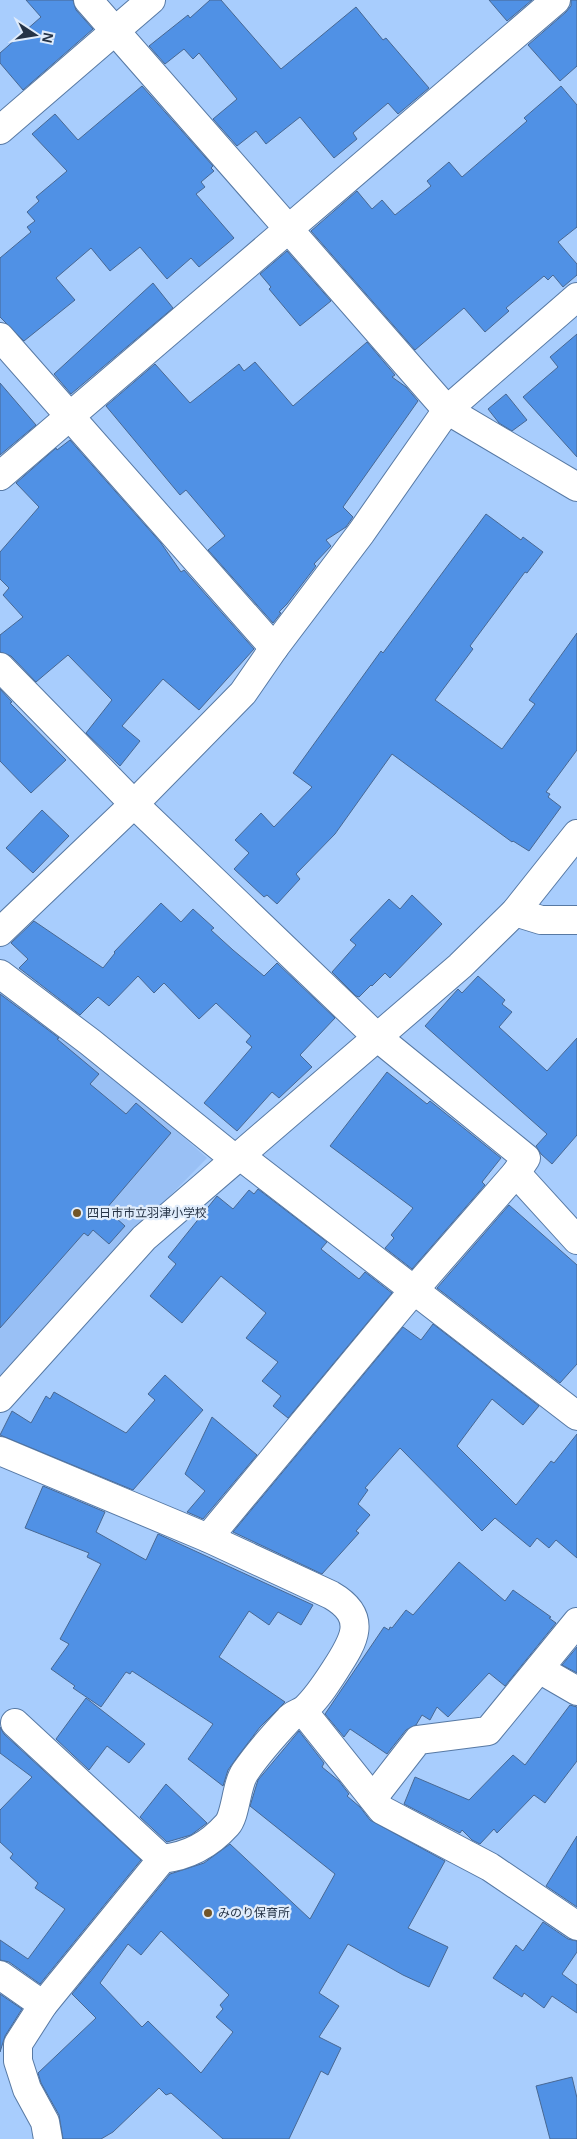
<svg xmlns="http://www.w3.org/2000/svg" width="577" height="2139" viewBox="0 0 577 2139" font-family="Helvetica,'Noto Sans JP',sans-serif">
<rect width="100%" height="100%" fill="#a8cdfd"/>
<polygon fill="#99c0f5" points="0,991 62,1031 207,1158 100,1267 0,1381"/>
<g fill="#5091e5" stroke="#486893" fill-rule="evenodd">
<polygon points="26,0 73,0 76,10 93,29 23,90 0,63 0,53 41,17"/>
<polygon points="210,0 221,0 281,69 356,7 383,40 386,38 429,88 398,114 388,103 353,133 357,139 334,158 300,117 266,144 256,131 237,146 213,119 237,99 199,53 193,59 184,49 165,64 149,46 188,15 190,18"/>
<polygon points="489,0 532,0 507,21"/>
<polygon points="571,0 577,0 577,66 560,81 528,45 566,12 571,6"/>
<polygon points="142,86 213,166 211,168 214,171 201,182 205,187 196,194 234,238 199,267 191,258 167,279 140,247 110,271 91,248 56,278 75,300 24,341 0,317 0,258 31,232 27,227 35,221 27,212 39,201 36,197 67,171 32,134 55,114 78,140"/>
<polygon points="561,86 577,105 577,227 558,242 577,264 577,275 563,287 553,275 548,280 544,276 506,308 509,311 485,332 464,308 415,350 311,231 357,191 372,209 382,200 395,215 431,186 427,181 449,162 462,177 527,121 524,118"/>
<polygon points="287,251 331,301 300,326 269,289 271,287 260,274"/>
<polygon points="153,283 173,308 71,394 54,374"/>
<polygon points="577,334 577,457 523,397 558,367 550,357"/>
<polygon points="367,342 395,375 392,377 406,387 418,401 343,507 353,517 346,527 326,540 331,546 314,564 316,566 287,604 279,612 281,613 273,623 208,550 225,536 186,490 180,495 106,406 155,364 190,403 239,364 244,371 255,362 293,406"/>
<polygon points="0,383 36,425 0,455"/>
<polygon points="506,394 527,420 512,431 499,423 488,409"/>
<polygon points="70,440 161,543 181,572 184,570 254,649 199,710 163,679 122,726 140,741 120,766 86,733 112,700 68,655 36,682 11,656 0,652 0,635 23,617 3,595 9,588 0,579 0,552 39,507 16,483 56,448 57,450"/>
<polygon points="486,514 521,540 523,537 543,552 527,573 525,572 470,646 473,649 435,700 502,749 535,704 529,700 577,633 577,750 546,792 550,794 548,797 561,807 529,851 513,841 512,842 392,754 335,834 296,874 300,879 277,904 267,895 264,897 234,869 249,853 235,840 261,813 274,827 312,787 293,773 381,651 383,653"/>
<polygon points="0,689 12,702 10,703 66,760 31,793 0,761"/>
<polygon points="42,810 69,836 33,873 6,848"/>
<polygon points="412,895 442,924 390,978 385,973 372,986 371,985 359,997 356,996 332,972 356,945 350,940 389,899 400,909"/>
<polygon points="161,903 181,922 193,909 214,928 211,930 233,950 264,976 277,963 335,1018 300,1055 312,1067 279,1098 272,1092 237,1131 204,1103 252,1047 246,1042 251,1036 216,1003 199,1019 164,983 154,993 138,976 109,1006 98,997 80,1015 19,968 28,959 11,943 34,921 103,968 115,953 114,952"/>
<polygon points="478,976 505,1000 502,1004 512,1012 499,1027 547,1071 577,1038 577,1135 552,1164 541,1154 536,1146 547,1134 425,1026 458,989 462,993"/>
<polygon points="0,994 59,1038 57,1039 99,1074 90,1084 126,1114 136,1103 171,1133 106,1209 125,1226 109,1244 93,1230 88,1236 84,1233 0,1328"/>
<polygon points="387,1072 427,1104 430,1101 501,1158 482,1182 485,1185 412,1269 385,1248 394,1238 391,1235 413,1208 330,1146"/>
<polygon points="258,1189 327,1242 321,1249 359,1279 365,1272 392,1293 288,1418 273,1406 281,1396 262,1381 278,1362 246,1338 266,1313 221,1276 182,1323 150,1296 176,1264 168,1257 217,1196 233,1209 249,1190 254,1194"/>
<polygon points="509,1205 577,1265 577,1364 560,1383 437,1288"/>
<polygon points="433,1324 539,1406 523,1425 492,1399 457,1446 516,1505 551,1461 554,1463 577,1434 577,1558 556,1540 549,1548 537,1538 530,1547 495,1518 482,1531 400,1448 365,1488 368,1490 358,1504 370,1515 356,1531 359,1533 322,1574 233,1532 403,1327 421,1340"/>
<polygon points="165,1375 203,1410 133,1490 0,1435 12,1411 31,1423 46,1396 50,1399 54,1392 126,1433 155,1400 148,1394"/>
<polygon points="212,1417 257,1455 203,1519 187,1512 205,1491 185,1474"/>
<polygon points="43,1486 105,1512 96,1532 146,1560 158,1534 313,1605 301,1625 278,1612 269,1625 249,1611 219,1657 285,1702 260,1727 238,1756 228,1770 223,1786 188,1759 213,1724 132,1671 130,1674 126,1672 101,1707 73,1688 75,1686 51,1669 69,1644 60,1639 101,1564 87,1557 89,1553 25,1528"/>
<polygon points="459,1562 505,1601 513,1590 551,1617 549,1618 556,1623 505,1686 489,1673 448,1717 437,1707 430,1720 422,1715 416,1725 406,1730 387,1754 350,1729 344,1737 325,1714 384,1627 389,1630 390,1627 392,1628 406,1610 413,1615"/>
<polygon points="577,1647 577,1673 562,1665"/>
<polygon points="86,1698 145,1744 129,1763 107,1746 89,1770 56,1739"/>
<polygon points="570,1705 577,1707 577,1761 545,1803 534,1795 497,1833 494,1829 480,1844 472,1840 462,1830 460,1833 404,1804 415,1777 469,1800 513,1755 525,1765"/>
<polygon points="0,1727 4,1734 141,1860 40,1984 9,1962 0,1960 0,1940 28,1959 65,1909 35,1888 38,1883 10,1858 13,1854 0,1842 0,1810 32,1777 0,1753"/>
<path d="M299 1731 324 1763 322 1767 339 1781 349 1794 347 1796 360 1807 370 1820 445 1861 408 1928 448 1947 429 1987 403 1975 348 1944 319 1993 339 2006 319 2037 341 2048 328 2075 321 2071 289 2139H223L171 2093 166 2095 159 2088 113 2132 101 2139H63L59 2115 41 2083 38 2073 96 2018 72 1994 170 1874 204 1863 230 1844 310 1919 335 1874 250 1806 258 1780ZM161 1931 229 1995 220 2005 223 2009 216 2017 233 2032 201 2073 148 2021 142 2027 100 1983 128 1944 141 1955Z"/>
<polygon points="166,1784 207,1823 191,1835 167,1842 140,1817"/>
<polygon points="577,1836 577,1907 546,1886"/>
<polygon points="543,1922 568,1939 577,1941 577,1952 562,1974 577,1985 577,2013 552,1996 544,2008 524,1993 522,1997 493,1978 516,1945 523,1951"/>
<polygon points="0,1994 22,2009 5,2036 0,2052"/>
<polygon points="572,2077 577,2098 577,2139 550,2139 536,2086"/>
</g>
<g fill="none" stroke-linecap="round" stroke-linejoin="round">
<defs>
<g id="street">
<polyline points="88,0 447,410 577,487"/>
<polyline points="0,130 151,0"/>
<polyline points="0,337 274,648"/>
<polyline points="0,476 556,0"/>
<polyline points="0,667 134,804 377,1037 526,1158 516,1173 414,1290 208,1538"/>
<polyline points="515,912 541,920 577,920"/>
<polyline points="0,932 134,804 243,693 274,648 361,533 447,410 577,297"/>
<polyline points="0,974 90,1042 235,1159"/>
<polyline points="239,1155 577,1416"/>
<polyline points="516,1173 577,1240"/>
<polyline points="0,1398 144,1238 460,966 515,912 577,834"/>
<path d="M0 1451 208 1538 331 1595C369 1617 354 1641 335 1670 326 1684 317 1698 305 1709 300 1713 293 1714 289 1719 274 1735 258 1753 245 1772 236 1785 236 1815 227 1825 209 1845 189 1856 162 1859L43 2005 18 2044V2061L27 2089 45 2122 48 2139"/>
<polyline points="539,1669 577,1691"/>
<polyline points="303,1711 382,1810 490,1867 577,1926"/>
<polyline points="15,1723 162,1859"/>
<polyline points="373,1798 418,1740 488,1731 577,1622"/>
<polyline points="0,1975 43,2005"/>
</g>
</defs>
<use href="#street" stroke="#5779a4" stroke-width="30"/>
<use href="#street" stroke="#fff" stroke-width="28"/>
</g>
<g fill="#725528" stroke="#e0ecfb" stroke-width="2">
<circle cx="77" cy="1213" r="5"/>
<circle cx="208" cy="1913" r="5"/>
</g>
<g text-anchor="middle" stroke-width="4.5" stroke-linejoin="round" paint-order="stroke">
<g font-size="12" fill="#253346" stroke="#e0ecfb" text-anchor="start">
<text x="87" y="1217">四日市市立羽津小学校</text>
<text x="218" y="1917">みのり保育所</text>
</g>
</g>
<g transform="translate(35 35) rotate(102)" stroke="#e0ecfb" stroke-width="4" paint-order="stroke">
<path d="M0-4L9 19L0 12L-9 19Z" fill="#253346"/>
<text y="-8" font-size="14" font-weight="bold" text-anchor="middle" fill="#253346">N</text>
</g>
</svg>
